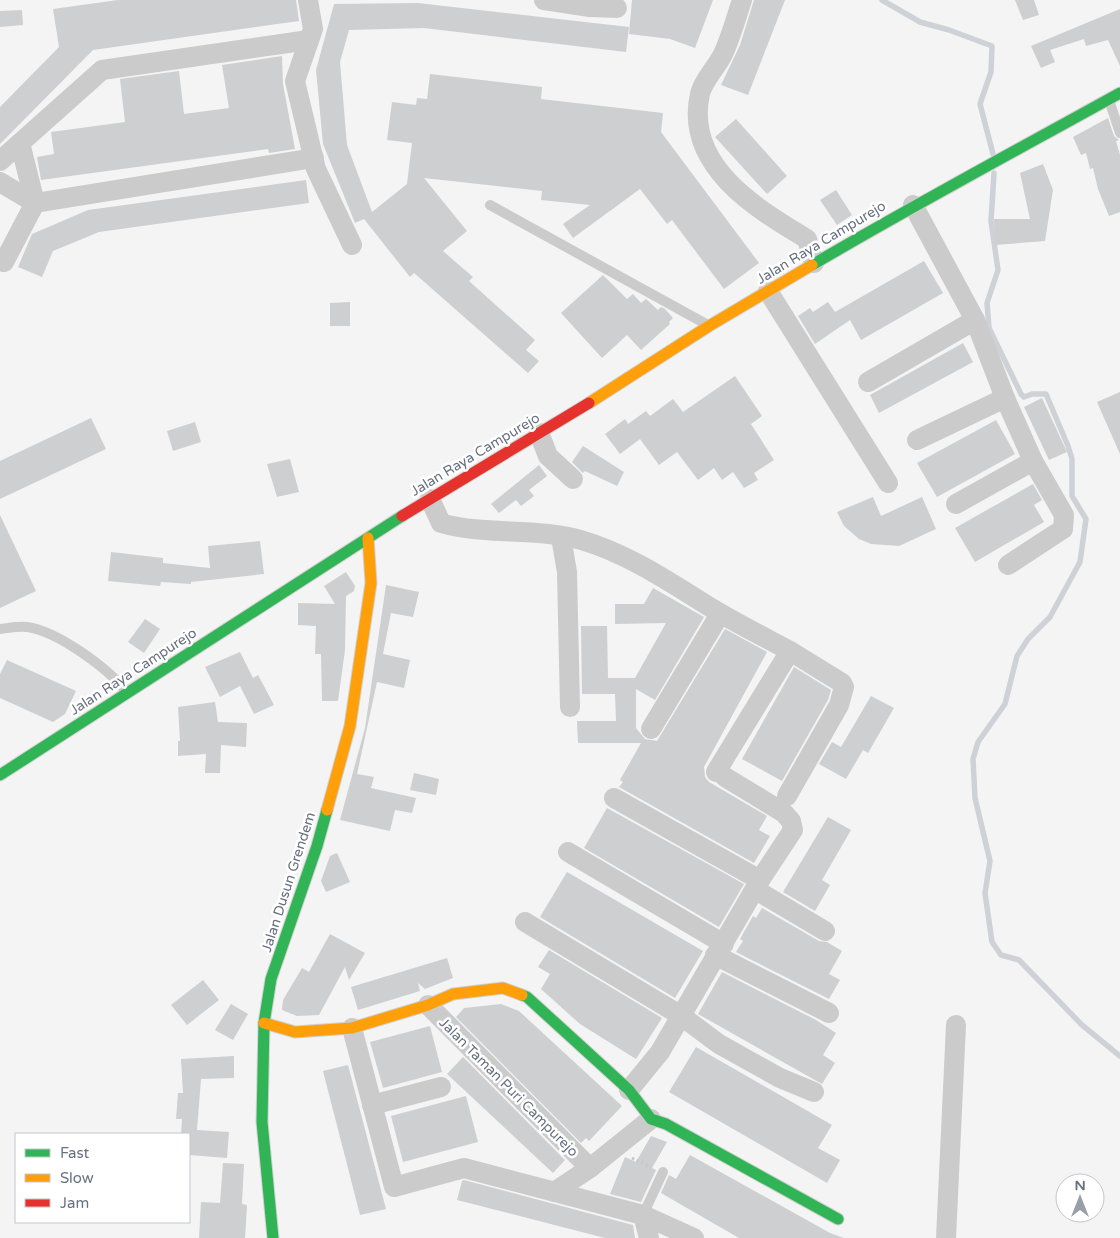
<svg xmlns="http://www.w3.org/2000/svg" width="1120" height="1238" viewBox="0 0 1120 1238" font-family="'Varela Round',sans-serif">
<rect width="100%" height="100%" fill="#f4f4f4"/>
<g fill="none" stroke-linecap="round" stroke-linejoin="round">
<g stroke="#ced2d7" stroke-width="5.5">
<polyline points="882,0 920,22 949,30 992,46 991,72 980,104 993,154"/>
<polyline points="994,173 991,221 998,270 987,303 989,328 1021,394 1024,397 1032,394 1046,394 1068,446 1072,459 1072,496 1086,519 1080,562 1050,617 1028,639 1017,656 1005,704 978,742 973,759 975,798 990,861 985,893 992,942 1001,955 1019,960 1082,1025 1120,1056"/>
</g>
</g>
<g fill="#cecfd0">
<polygon points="118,0 296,0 299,21 93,50 0,144 0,107 59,47 53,9"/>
<polygon points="632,0 713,0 695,48 670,39 629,34"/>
<polygon points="754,0 785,0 748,95 721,85 740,45"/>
<polygon points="1015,0 1034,0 1039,15 1023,20"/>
<polygon points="418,3 629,27 626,52 424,28 349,30 340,62 347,145 372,212 407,184 412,143 387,140 392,102 416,105 417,98 427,99 430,74 542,87 541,99 663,113 661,132 759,263 724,289 672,220 667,224 640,189 573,238 563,224 590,205 541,200 542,191 424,178 467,231 443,251 473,277 469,281 535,340 526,350 539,361 528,373 414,273 410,277 364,219 355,223 323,144 316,70 334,4"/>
<polygon points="1120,9 1120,66 1108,40 1086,46 1084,39 1050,50 1055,62 1041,68 1031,46"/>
<polygon points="22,10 23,25 0,27 0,11"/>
<polygon points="282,56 283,84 295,149 269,153 268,149 41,180 37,157 54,154 51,132 125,122 120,79 179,71 184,114 229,108 222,65"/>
<polygon points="1108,118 1114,136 1119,140 1116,141 1120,155 1120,212 1109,216 1098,189 1093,168 1090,169 1086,153 1081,155 1073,137"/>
<polygon points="736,119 787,176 767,194 715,137"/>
<polygon points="1043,164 1053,190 1045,241 995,245 994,219 1030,219 1020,173"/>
<polygon points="306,180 309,203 99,232 53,251 42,277 18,267 32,234 88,210"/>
<polygon points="836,190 852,215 837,225 820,200"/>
<polygon points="924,261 943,293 861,340 850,320 815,344 798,316 810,308 813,312 828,302 835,312"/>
<polygon points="603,275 627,299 633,294 641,303 646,299 658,310 661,307 665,309 673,318 669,322 670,324 641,350 627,335 602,358 561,313"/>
<polygon points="350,302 350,326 330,326 330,303"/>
<polygon points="963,343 973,362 879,413 870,395"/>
<polygon points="735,376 762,416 751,424 774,460 754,473 758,480 744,488 733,472 722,480 714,468 698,480 677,452 659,465 640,439 620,454 605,434 625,419 628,424 646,411 650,416 673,399 683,412"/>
<polygon points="1120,392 1120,454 1097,402"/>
<polygon points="1042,398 1067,452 1049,460 1024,407"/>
<polygon points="91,418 106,449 0,499 0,461"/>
<polygon points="996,420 1015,454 937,497 917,463"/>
<polygon points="195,422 201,442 173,451 167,431"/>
<polygon points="583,446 624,472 617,486 585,471 583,473 572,462"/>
<polygon points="290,459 299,492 277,497 267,464"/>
<polygon points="539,465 547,476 529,490 534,496 521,506 516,500 499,513 491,504"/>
<polygon points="1033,484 1042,500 1034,505 1044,522 975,562 955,528"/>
<polygon points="873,497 881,516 922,497 936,529 899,546 871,544 859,539 844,526 837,512"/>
<polygon points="0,515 36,591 0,608"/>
<polygon points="260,541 264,574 191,582 191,584 161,582 160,586 108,581 111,552 163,558 163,563 210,568 208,546"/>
<polygon points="346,572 355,586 354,591 346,596 345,650 338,701 322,701 321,654 315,654 316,626 298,625 298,603 335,604 324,586"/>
<polygon points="386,585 419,592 413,617 391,613 383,654 410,660 404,688 377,682 357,774 374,777 371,788 416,798 412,813 395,810 390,831 340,820 365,728"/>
<polygon points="653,588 704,617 655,700 636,689 636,728 645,739 657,741 725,629 767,652 704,767 705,777 709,782 767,816 759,830 770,836 754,863 619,787 623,782 620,780 641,743 578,743 577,721 616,721 615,694 582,694 581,626 607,626 608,678 635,678 666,623 615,624 615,604 644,604"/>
<polygon points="145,619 160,629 144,653 128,642"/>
<polygon points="240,652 253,678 258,675 274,705 254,714 240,686 220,697 205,667"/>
<polygon points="7,660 76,691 65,714 53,722 0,698 0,674"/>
<polygon points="794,667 831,690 828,700 782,781 742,759"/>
<polygon points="871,696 894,708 868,753 863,750 846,779 819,764 832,742 841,747"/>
<polygon points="215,702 218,722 247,723 246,747 221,745 220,773 205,773 206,754 178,756 178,741 180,741 178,707"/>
<polygon points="414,773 439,779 436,795 410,790"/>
<polygon points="607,808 744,884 719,927 584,848"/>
<polygon points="828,817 851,830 822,880 830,885 815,911 783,892"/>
<polygon points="337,853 350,882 326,892 321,881 330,856"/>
<polygon points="567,872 703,951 675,998 540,917"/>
<polygon points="762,908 819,941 827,942 842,951 829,974 840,980 829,999 736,952 743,941 740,939 753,916 756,918"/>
<polygon points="330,934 365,953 349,980 345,967 319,1015 297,1016 282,1010 283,1000 302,968 309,972"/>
<polygon points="549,950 662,1018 636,1059 580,1024 541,989 550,974 538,967"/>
<polygon points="447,958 453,978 425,989 418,983 420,991 358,1010 351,987"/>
<polygon points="722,972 816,1020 836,1033 823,1055 835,1063 822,1084 698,1014"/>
<polygon points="203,980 219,1000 187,1025 171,1005"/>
<polygon points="231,1004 248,1014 233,1040 215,1030"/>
<polygon points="501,1004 519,1011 622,1106 589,1141 586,1138 581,1143 456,1017 464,1008"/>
<polygon points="430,1026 442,1072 383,1088 370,1042"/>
<polygon points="696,1047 832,1125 818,1148 840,1160 827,1183 669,1092"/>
<polygon points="234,1056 234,1078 201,1079 197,1130 229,1132 227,1158 189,1155 189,1134 181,1134 182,1119 176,1119 178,1093 183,1093 181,1059"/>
<polygon points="463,1057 565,1160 553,1173 447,1074"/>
<polygon points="348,1065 386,1209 360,1215 323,1071"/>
<polygon points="466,1096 478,1142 403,1162 391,1116"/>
<polygon points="651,1136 667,1142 652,1168 656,1170 641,1202 610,1194 625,1157 636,1162"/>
<polygon points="690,1155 830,1233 844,1238 739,1238 661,1193 669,1175 676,1179"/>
<polygon points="223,1163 244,1164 242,1204 247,1205 245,1238 199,1238 201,1202 220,1203"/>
<polygon points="464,1180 633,1225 635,1238 605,1238 457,1200 462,1181"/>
</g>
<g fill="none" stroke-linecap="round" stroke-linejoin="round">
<defs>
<g id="fast">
<path d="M812 265C914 205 1017 150 1120 93"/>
<polyline points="0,775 402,516"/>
<polyline points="522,995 527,997 629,1090 651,1119 666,1124 838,1219"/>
<polyline points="273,1238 262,1122 264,1023 271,979 317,846 327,810"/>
</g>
<g id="slow">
<polyline points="589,403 709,326 812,265"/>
<polyline points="327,810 350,726 371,583 368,538"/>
<polyline points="264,1023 295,1032 352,1028 428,1005 453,994 503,988 522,995"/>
</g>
<polyline id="jam" points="402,516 589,403"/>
</defs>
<use href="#fast" stroke="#d0d1d2" stroke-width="13"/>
<use href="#slow" stroke="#d0d1d2" stroke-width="13"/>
<use href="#jam" stroke="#d0d1d2" stroke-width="13"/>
<polyline stroke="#c8c8c9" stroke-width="3" stroke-dasharray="2.5 2.5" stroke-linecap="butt" points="632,1158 651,1167"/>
<g stroke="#cbcbcc" stroke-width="10">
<polyline points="1109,100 1120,133"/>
<polyline points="490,205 706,324"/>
<path d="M0 629C9 628 18 626 27 627 57 631 110 669 127 693"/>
<polyline points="643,1215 663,1172"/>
</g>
<g stroke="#cbcbcc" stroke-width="20">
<polyline points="308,0 313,29 295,81 316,169 352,245"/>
<polyline points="544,0 590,7 617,8"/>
<path d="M742 0C736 18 731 37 723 54 717 67 703 80 700 94 684 165 755 208 807 239L814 263"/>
<polyline points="0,161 102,70 309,40"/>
<polyline points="0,182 35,203 314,158"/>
<polyline points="913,205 975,320 1005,398 1033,461 1064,515 1063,529 1008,565"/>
<polyline points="0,260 4,262 35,203 20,143"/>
<polyline points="768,291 888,483"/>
<polyline points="868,382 975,320"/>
<polyline points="539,433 548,456 573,479"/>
<polyline points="917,440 1005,398"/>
<path d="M430 499 441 523C486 536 535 527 581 540 629 554 671 583 713 609 738 624 764 637 790 651L716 772"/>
<polyline points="956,504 1033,461"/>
<polyline points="561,537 567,572 570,707"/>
<polyline points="651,729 720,614"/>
<polyline points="787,796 839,705 844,687 842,683 790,651"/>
<polyline points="614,798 760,880"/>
<polyline points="568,852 724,944"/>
<polyline points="756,890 825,931"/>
<polyline points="525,922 680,1015 719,1044 780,1078 814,1092"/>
<polyline points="715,955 829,1013"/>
<polyline points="428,1005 590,1168"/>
<polyline points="352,1028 394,1187 464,1168 643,1215 694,1238"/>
<polyline points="629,1090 660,1052 760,880 793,830 791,821 784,813 725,777"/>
<polyline points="372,1105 441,1087"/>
<polyline points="554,1192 590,1168 651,1119"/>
<polyline points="643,1215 649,1238"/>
<polyline points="946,1238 956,1025"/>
</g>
<use href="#fast" stroke="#30b455" stroke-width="11"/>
<use href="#slow" stroke="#ff9f0a" stroke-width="11"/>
<use href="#jam" stroke="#e5322d" stroke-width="11"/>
</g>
<g text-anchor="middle" stroke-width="5" stroke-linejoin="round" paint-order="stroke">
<g font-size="14" fill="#687180" stroke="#fff">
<text transform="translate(821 242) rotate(-31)" y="5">Jalan Raya Campurejo</text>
<text transform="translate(475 454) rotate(-31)" y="5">Jalan Raya Campurejo</text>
<text transform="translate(133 671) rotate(-33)" y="5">Jalan Raya Campurejo</text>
<text transform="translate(288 882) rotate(-72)" y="5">Jalan Dusun Grendem</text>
<text transform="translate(509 1087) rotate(45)" y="5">Jalan Taman Puri Campurejo</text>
</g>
</g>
<rect x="15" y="1133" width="175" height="90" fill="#ffffff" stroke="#c3c6cc"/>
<rect x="25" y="1149" width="25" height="8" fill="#30b455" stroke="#c3c6cc"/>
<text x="60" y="1158" font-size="15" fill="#687180">Fast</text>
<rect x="25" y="1174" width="25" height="8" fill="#ff9f0a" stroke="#c3c6cc"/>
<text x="60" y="1183" font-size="15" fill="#687180">Slow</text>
<rect x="25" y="1199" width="25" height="8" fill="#e5322d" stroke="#c3c6cc"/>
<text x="60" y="1208" font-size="15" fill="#687180">Jam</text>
<g transform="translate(1080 1198)"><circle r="24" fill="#ffffff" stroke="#c3c6cc"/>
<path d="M0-4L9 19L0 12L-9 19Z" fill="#999fa9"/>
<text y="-8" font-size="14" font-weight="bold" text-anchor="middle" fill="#687180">N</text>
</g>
</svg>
